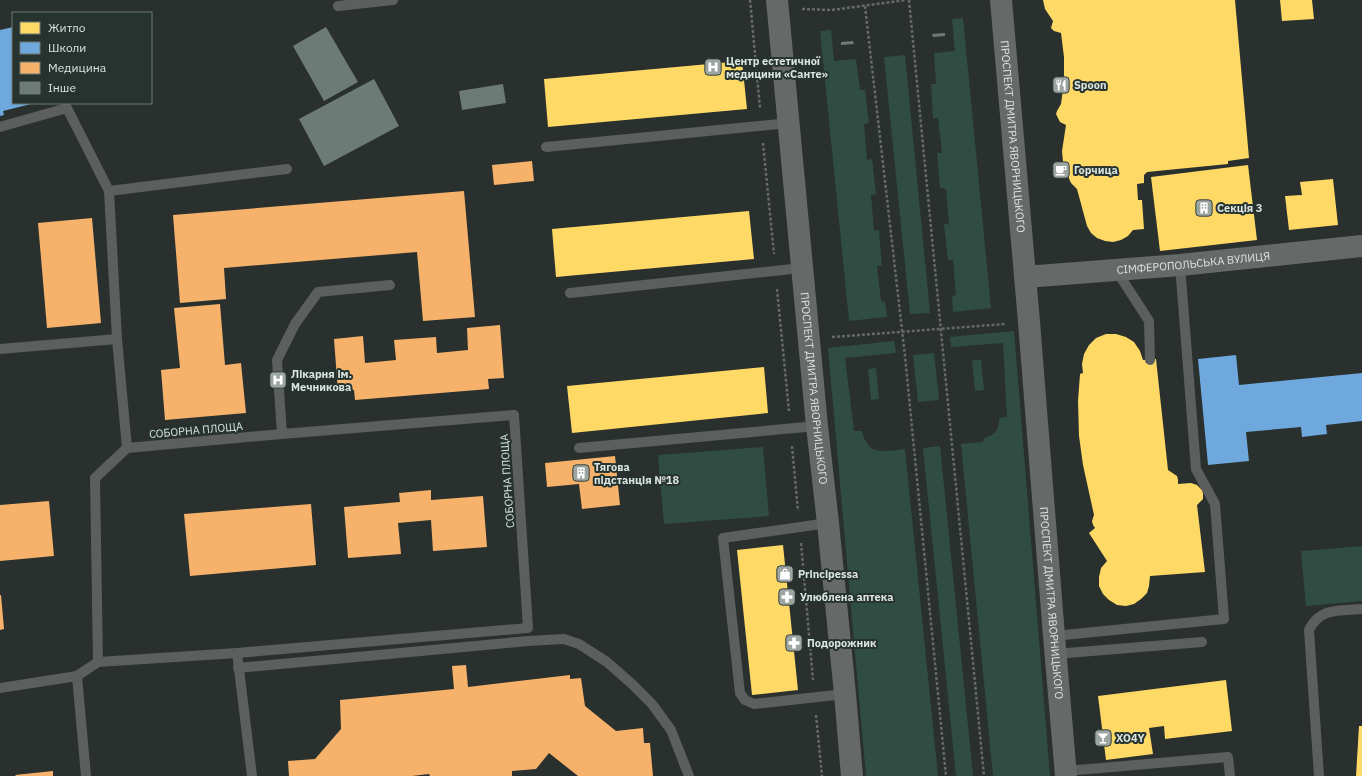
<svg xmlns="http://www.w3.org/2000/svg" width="1362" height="776" viewBox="0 0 1362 776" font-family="'IBM Plex Sans',sans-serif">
<rect width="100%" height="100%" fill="#29302d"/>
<g fill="#304d43">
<polygon points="963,18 991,308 953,312 952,296 956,295 953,260 948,260 944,224 949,224 946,189 940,188 937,153 942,153 938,118 933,118 931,84 936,84 934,53 955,51 952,19"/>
<polygon points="831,30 834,61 856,59 860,90 865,90 869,123 864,124 867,160 872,159 876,194 871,195 874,231 879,230 882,266 877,266 881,301 885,302 887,317 849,321 820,31"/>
<polygon points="905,55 930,313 910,314 884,57"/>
<path d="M1014 331 1050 776H993L961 444 983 442 984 438C995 435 1000 429 999 418L1007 417 1003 343 951 347 950 337Z"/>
<path d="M894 341 896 353 845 358 854 431H862C868 457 884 451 905 449L938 776H866L828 348Z"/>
<polygon points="934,353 939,400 918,402 913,355"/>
<polygon points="972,360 981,360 984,390 975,391"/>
<polygon points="876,368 879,399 871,400 868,369"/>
<polygon points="940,446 973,776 956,776 923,448"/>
<polygon points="763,447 769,516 664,524 658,455"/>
<polygon points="1362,546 1362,601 1306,606 1301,551"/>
</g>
<g fill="#ffd966">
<polygon points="1043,0 1235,0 1249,158 1228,161 1228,164 1147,172 1144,175 1144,183 1137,184 1138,200 1142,200 1144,229 1133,230 1128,236 1121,240 1113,242 1105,241 1097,238 1091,233 1087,226 1077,189 1071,183 1066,172 1063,162 1062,151 1066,125 1060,122 1056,114 1057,111 1061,104 1064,82 1064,57 1061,33 1054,31 1051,28 1053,21 1045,9"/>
<polygon points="1280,0 1312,0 1314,19 1282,21"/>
<polygon points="742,61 747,109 548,127 544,79"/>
<polygon points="1248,165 1257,240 1160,251 1151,177"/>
<polygon points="1333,179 1338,225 1289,230 1285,196 1302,195 1300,182"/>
<polygon points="749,211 754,259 556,277 552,229"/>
<polygon points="1106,334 1116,334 1126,337 1134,342 1140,351 1143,360 1156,359 1168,470 1177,476 1178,480 1178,484 1191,483 1197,485 1202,490 1203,493 1203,499 1197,505 1205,572 1150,576 1149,586 1147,593 1141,599 1134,604 1126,606 1117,605 1109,600 1103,594 1099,586 1099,577 1101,568 1107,561 1089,533 1095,528 1093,525 1092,521 1094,515 1083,465 1079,436 1078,401 1080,374 1083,373 1082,364 1084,354 1089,345 1096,338"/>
<polygon points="764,367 768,413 572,433 567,386"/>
<polygon points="783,545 798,690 752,695 737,550"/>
<polygon points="1226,680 1232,731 1165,739 1164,726 1149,728 1153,754 1106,760 1098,696"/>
<polygon points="1359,726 1362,726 1362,776 1356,776"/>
</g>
<g fill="#6fa8dc">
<polygon points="13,27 13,103 31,104 3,111 4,115 0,116 0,30"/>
<polygon points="1236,355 1239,385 1362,373 1362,421 1326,425 1327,434 1302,437 1301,427 1246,432 1249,461 1208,465 1198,359"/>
</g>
<g fill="#f6b26b">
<polygon points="532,161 534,181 494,185 492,165"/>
<polygon points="464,191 475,317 423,321 417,252 224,268 226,299 180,303 173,215"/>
<polygon points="92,218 101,323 47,328 38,223"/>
<polygon points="220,304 225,365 241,363 246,413 165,420 161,370 180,368 174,308"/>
<polygon points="500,325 504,378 488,379 489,389 355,400 354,390 338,392 334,339 363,336 365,363 396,360 394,340 436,337 437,353 468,350 467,328"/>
<polygon points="615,456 620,505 582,509 579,484 547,487 545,463"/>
<polygon points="431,490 431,500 483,496 487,547 433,551 431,520 398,523 401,554 348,558 344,507 400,502 399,493"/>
<polygon points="49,501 54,556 0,561 0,505"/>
<polygon points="311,504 316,565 190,576 184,514"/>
<polygon points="0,595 1,595 4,629 0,630"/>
<polygon points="466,665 468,687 570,675 570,679 581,678 585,706 616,731 643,728 644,743 650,743 653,776 578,776 549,753 536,769 512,771 512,776 430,776 429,774 412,776 289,776 288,761 315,759 341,729 340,700 454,689 452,666"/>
<polygon points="53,771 53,776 16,776 15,775"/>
</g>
<g fill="#6d7b76">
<polygon points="326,27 358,82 324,101 293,46"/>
<polygon points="945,33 945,36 933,37 932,34"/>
<polygon points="853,41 854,44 841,45 841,42"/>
<polygon points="374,79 399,126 324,166 299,119"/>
<polygon points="503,84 506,103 462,110 459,91"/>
</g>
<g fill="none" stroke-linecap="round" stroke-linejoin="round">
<g stroke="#666968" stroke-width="2.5" stroke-dasharray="3 2" stroke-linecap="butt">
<polyline points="750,0 760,108"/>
<polyline points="909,0 984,776"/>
<polyline points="865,6 905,356 946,776"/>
<polyline points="802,9 832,10 906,0"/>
<polyline points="763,143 774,254"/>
<polyline points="777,289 789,411"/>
<polyline points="832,337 1006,324"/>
<polyline points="792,446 798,511"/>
<polyline points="801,543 813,680"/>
<polyline points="816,715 822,776"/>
</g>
<g stroke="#5c5f5d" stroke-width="10">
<polyline points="338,6 393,0"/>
<polyline points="0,127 67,108 109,191 117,339"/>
<polyline points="546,147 789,123"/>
<polyline points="109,191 287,169"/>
<polyline points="1116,270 1149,321 1150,360"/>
<polyline points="570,293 802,268"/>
<polyline points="0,349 117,339 127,448 282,434 514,415 528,628 237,653 98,662 77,676 0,688"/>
<polyline points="282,434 277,360 295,324 318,292 390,285"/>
<polyline points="579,448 817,426"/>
<polyline points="828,523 723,538 740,693 745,700 754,704 845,694"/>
<polyline points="1054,636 1224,619 1215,504 1196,469 1180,265"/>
<polyline points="237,653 252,776"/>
<polyline points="1055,654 1202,642"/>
<polyline points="98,662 95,478 127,448"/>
<polyline points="238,668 528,641 564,639 579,644 607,662 632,684 652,704 671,730 689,776"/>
<polyline points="77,676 86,776"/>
<polyline points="1066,771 1228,757 1230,776"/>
<path d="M1319 776 1309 630C1320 607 1340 611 1362 609"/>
</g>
<g stroke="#666968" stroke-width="22">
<path id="s1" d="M777 0 817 426 828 523 845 694 852 776"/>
<path id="s2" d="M1001 0 1029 322 1054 636 1066 776"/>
<path id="s3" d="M1025 277 1180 265 1362 246"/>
</g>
</g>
<defs>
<symbol id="hospital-square" viewBox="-11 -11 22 22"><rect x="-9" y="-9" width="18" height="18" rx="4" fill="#9da5a1" stroke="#26332e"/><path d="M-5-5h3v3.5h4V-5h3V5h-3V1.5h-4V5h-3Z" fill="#fff"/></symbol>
<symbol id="restaurant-square" viewBox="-11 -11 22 22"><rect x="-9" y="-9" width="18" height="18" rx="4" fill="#9da5a1" stroke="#26332e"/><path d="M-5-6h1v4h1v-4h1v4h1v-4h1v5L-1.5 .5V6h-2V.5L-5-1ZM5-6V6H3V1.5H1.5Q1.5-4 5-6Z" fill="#fff"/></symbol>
<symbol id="cafe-square" viewBox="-11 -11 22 22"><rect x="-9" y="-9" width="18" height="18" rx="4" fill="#9da5a1" stroke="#26332e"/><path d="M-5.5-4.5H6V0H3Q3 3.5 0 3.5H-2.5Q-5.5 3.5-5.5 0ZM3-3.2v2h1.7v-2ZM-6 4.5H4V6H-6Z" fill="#fff"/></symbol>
<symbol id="building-square" viewBox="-11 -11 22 22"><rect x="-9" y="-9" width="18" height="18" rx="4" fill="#9da5a1" stroke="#26332e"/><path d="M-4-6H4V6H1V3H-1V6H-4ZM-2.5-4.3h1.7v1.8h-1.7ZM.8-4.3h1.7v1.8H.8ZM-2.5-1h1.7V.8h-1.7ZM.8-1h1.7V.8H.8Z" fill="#fff"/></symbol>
<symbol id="shop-square" viewBox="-11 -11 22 22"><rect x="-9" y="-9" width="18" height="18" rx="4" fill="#9da5a1" stroke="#26332e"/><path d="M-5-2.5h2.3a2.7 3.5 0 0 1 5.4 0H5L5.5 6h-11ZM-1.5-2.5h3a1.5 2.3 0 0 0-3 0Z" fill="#fff"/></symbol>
<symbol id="pharmacy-square" viewBox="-11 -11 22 22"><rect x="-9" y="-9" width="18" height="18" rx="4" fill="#9da5a1" stroke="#26332e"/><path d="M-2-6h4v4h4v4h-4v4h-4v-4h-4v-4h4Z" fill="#fff"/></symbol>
<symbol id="bar-square" viewBox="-11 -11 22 22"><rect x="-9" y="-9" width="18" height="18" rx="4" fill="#9da5a1" stroke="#26332e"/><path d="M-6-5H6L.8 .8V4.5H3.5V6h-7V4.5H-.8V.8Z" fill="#fff"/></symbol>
</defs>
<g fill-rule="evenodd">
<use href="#hospital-square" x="703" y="57" width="20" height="20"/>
<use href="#restaurant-square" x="1051" y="75" width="20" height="20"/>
<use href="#cafe-square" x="1051" y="160" width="20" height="20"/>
<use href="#building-square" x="1194" y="198" width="20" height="20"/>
<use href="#hospital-square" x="268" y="370" width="20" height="20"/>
<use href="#building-square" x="571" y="463" width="20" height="20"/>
<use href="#shop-square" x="775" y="564" width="20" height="20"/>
<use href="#pharmacy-square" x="777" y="587" width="20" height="20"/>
<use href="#pharmacy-square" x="784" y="633" width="20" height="20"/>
<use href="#bar-square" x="1093" y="728" width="20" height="20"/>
</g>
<g text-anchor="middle" stroke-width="4" stroke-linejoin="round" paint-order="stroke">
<g font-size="11" font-weight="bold" fill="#dbe4e0" stroke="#26332e" text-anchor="start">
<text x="726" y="65">Центр естетичної<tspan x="726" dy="13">медицини «Санте»</tspan></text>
<text x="1074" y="89">Spoon</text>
<text x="1074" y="174">Горчица</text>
<text x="1217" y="212">Секція 3</text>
<text x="291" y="378">Лікарня ім.<tspan x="291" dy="13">Мечникова</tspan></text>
<text x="594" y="471">Тягова<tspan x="594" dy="13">пiдстанцiя №18</tspan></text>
<text x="798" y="578">Principessa</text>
<text x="800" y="601">Улюблена аптека</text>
<text x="807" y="647">Подорожник</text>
<text x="1116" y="742">XO4Y</text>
</g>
<g font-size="11" fill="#dbe4e0" stroke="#26332e">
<text dy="4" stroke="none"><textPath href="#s2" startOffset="137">ПРОСПЕКТ ДМИТРА ЯВОРНИЦЬКОГО</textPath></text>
<text dy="4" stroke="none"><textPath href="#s3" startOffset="169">СІМФЕРОПОЛЬСЬКА ВУЛИЦЯ</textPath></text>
<text dy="4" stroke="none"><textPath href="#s1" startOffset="390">ПРОСПЕКТ ДМИТРА ЯВОРНИЦЬКОГО</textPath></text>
<text transform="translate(196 430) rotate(-5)" y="4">СОБОРНА ПЛОЩА</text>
<text transform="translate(507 481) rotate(-94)" y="4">СОБОРНА ПЛОЩА</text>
<text dy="4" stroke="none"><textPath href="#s2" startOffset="605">ПРОСПЕКТ ДМИТРА ЯВОРНИЦЬКОГО</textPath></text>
</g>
</g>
<rect x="12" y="12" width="140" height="92" fill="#26332e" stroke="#6e7a75"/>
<rect x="20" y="22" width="20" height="12" fill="#ffd966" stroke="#6e7a75"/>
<text x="48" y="32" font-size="12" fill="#dbe4e0">Житло</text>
<rect x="20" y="42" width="20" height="12" fill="#6fa8dc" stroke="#6e7a75"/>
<text x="48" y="52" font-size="12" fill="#dbe4e0">Школи</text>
<rect x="20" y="62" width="20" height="12" fill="#f6b26b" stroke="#6e7a75"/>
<text x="48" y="72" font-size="12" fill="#dbe4e0">Медицина</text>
<rect x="20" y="82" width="20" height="12" fill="#6d7b76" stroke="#6e7a75"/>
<text x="48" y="92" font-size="12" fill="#dbe4e0">Інше</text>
</svg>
